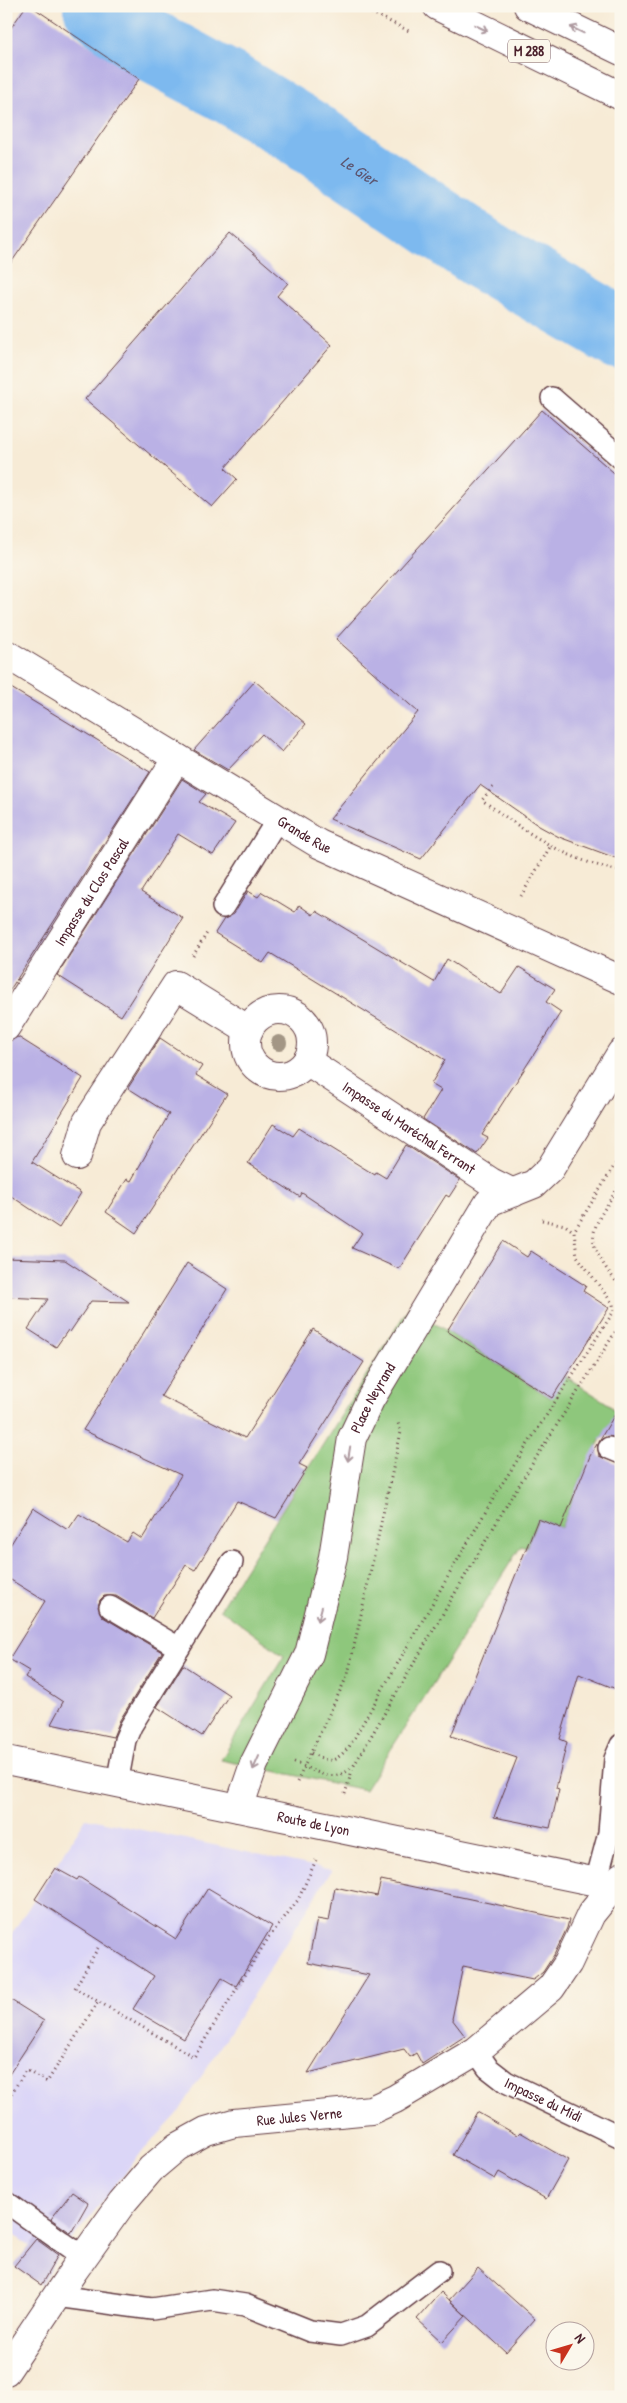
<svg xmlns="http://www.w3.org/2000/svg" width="627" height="2403" viewBox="0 0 627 2403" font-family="'Patrick Hand',sans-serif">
<rect width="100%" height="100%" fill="#fbf7ec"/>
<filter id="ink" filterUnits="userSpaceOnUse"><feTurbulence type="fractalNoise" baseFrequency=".02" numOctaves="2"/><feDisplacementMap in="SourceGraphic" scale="10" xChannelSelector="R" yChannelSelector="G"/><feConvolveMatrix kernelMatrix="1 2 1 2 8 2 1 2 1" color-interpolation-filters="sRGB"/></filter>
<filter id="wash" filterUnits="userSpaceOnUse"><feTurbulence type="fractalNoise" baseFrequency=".0096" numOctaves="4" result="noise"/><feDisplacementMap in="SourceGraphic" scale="20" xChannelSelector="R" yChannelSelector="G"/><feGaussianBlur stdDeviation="1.12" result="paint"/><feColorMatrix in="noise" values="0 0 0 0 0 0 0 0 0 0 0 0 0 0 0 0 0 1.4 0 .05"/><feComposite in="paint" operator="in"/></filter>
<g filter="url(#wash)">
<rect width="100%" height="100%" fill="#f7ebd6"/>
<polygon fill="#dbd6f7" points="86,1818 332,1870 177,2115 141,2153 53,2263 6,2229 6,1943"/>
<polygon fill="#8ec77b" stroke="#6c7353" points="409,1307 551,1398 565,1376 610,1405 616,1413 588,1462 561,1528 538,1519 526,1548 521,1546 365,1790 221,1760 284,1656 220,1609"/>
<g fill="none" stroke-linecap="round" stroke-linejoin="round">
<path stroke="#7db9ef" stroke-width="72" id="s1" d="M99 6 135 37 230 88 306 134 483 254 621 334"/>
</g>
<g id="blocks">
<g fill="#bab1e5">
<polygon points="26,6 31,6 139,79 6,270 6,35"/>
<polygon points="230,233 288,283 277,296 332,345 225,468 237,479 212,507 85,399"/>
<polygon points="542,410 621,479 621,860 559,837 539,826 480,785 421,859 330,819 418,712 336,639"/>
<polygon points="255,681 306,724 282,752 262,734 228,770 194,750"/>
<polygon points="6,685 150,772 6,996"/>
<polygon points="182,779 206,794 199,802 235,823 213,855 178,834 141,892 183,918 121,1016 57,975"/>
<polygon points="248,891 258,897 262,892 295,912 299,905 313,915 316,911 434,982 447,959 501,994 519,967 555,989 546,1002 561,1012 482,1135 488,1138 477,1154 423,1119 441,1090 431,1084 445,1060 270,953 263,963 215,933 224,919 234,914"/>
<polygon points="18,1037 83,1078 32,1162 81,1193 59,1228 11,1196 6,1205 6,1042"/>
<polygon points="160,1038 202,1066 196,1075 227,1094 136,1233 106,1212 127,1179 131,1181 169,1114 128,1088"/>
<polygon points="273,1124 293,1136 299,1128 375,1175 376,1172 386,1178 406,1145 460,1180 449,1197 446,1195 399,1269 352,1248 362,1233 302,1193 300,1197 248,1163"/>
<polygon points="503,1241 527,1257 531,1251 586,1286 583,1291 609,1308 552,1398 447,1331"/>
<polygon points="6,1258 65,1260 129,1302 91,1301 70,1332 68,1330 56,1347 28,1329 48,1299 6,1297"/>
<polygon points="187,1263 227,1289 161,1396 245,1438 313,1329 364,1362 299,1464 307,1468 276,1518 237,1501 195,1570 186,1565 152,1618 116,1596 104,1596 100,1600 98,1607 103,1617 162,1652 120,1720 113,1737 51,1724 63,1702 25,1677 29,1671 9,1659 45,1601 6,1577 6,1552 33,1508 68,1530 79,1514 127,1542 133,1533 142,1539 181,1475 83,1430"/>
<polygon points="621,1404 621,1439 608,1436 599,1441"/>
<polygon points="597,1444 599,1456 621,1465 621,1691 579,1674 560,1739 567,1742 556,1788 559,1789 550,1828 494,1817 517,1758 451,1736 538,1519 561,1528 590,1456"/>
<polygon points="183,1665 229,1695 202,1736 157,1707"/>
<polygon points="55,1868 77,1880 79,1877 176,1939 208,1888 272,1926 236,1986 222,1978 184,2039 133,2009 154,1976 35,1899"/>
<polygon points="381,1880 569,1920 567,1928 554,1955 543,1972 533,1980 463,1966 452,2019 465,2036 422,2064 416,2053 410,2057 404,2049 308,2073 369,1975 308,1963 317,1919 329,1921 335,1887 377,1896"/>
<polygon points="6,1997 44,2021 6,2079"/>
<polygon points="477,2112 517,2135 520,2132 568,2160 546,2199 499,2172 495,2179 453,2155"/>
<polygon points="72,2192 88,2203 71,2233 51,2219"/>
<polygon points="36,2239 58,2255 41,2285 14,2266"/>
<polygon points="478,2268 535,2319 506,2352 449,2300"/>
<polygon points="441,2292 466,2316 442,2342 417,2319"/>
</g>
</g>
</g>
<g filter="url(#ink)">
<use href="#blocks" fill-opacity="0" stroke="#643e45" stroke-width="1"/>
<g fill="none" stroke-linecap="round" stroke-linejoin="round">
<defs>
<g id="lane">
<polyline points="552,398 621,458"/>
<polyline points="223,907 277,820"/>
<polyline points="609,1448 621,1453"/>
<polyline points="110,1607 179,1648"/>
<polyline points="117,1784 125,1740 131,1726 232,1562"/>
<polyline points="596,1882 609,1833 615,1759 621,1745"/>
<path id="s2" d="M476 2051 488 2068 506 2082 621 2137"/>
<polyline points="6,2202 83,2257"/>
<polyline points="56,2296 152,2309 212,2300 245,2305 310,2331 341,2335 367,2326 439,2271"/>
</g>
<g id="street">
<path id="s3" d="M6 654 319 844 621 980"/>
<circle cx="279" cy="1043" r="33"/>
<path id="s4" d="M6 1027 177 758"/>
<path id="s5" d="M307 1061 491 1182 513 1193"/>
<polyline points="77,1156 87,1122 176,985 249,1030"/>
<path id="s6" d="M239 1808 254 1764 309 1654 333 1557 352 1438 370 1400 489 1202 534 1184 550 1169 621 1053"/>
<path id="s7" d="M6 2371 74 2270 122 2203 151 2169 177 2147 206 2131 234 2123 371 2110 395 2099 476 2051 551 1988 568 1963 591 1914 621 1877"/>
</g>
<g id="secondary">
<path id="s8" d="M6 1760 621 1887"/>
</g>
<g id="primary">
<polyline points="437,6 621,96"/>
<polyline points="528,6 621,51"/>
</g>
</defs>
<use href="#lane" stroke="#643e45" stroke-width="24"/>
<use href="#street" stroke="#643e45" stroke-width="30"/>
<use href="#secondary" stroke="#643e45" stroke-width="30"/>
<use href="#primary" stroke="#643e45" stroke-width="30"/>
<g stroke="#643e45" stroke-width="3" stroke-dasharray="1 4" stroke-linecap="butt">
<polyline points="358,6 411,32"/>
<path d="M493 787 482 800C528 833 564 860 621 871"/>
<polyline points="521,896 550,847"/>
<polyline points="193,956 207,933"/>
<path d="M621 1183C588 1235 581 1237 621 1288"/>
<polyline points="542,1220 565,1225 573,1231"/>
<path d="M311 1753C330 1764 334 1763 349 1747L500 1487 614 1311 613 1304 577 1256 574 1231 621 1155"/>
<path d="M294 1762C313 1770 334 1785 352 1767"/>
<polyline points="297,1782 348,1674 401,1432 398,1423"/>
<polyline points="345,1794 353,1767 512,1496 621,1323"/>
<polyline points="98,1948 75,1988 194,2057 267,1940 298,1900 316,1860"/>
<polyline points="6,2102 26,2070 47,2082 98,2002"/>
</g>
<use href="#lane" stroke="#fff" stroke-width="21"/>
<use href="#street" stroke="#fff" stroke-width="28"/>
<use href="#secondary" stroke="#fff" stroke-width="28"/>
<use href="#primary" stroke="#fff" stroke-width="28"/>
<polyline stroke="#4a1f2b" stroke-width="4" stroke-dasharray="8 4" stroke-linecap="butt" points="6,2396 40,2397"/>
</g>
<circle fill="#a39685" cx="279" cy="1043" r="8"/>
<defs><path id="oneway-shaft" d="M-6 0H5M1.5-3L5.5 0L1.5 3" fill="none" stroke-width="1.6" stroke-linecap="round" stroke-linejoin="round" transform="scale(1.25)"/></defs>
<g stroke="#ae9aa0">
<use href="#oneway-shaft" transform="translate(481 28) rotate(26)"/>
<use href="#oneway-shaft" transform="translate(577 30) rotate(-154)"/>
<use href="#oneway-shaft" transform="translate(349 1454) rotate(99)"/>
<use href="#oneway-shaft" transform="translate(320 1614) rotate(105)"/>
<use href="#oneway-shaft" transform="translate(256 1763) rotate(114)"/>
</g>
</g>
<g text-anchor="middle" stroke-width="5" stroke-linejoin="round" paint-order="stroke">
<rect fill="#fbf7ec" stroke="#7f6065" stroke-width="1" x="508" y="39.5" width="42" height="23" rx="4"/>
<g font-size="14" font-weight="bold" fill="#4a1f2b">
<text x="529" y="56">M 288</text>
</g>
<g font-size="15" fill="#4a1f2b" stroke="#fbf7ec">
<text dy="5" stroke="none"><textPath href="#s3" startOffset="349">Grande Rue</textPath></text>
<text dy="5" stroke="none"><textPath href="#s4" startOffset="160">Impasse du Clos Pascal</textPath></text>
<text dy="5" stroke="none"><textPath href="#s5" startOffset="122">Impasse du Maréchal Ferrant</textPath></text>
<text dy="5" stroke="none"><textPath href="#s6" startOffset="435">Place Neyrand</textPath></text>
<text dy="5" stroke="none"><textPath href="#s8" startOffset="314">Route de Lyon</textPath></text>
<text dy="5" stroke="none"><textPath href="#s2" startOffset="85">Impasse du Midi</textPath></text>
<text dy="5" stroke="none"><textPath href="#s7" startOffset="411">Rue Jules Verne</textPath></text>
</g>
<g font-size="16" font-style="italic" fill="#5c5570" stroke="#fbf7ec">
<text dy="6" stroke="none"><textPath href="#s1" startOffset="309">Le Gier</textPath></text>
</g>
</g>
<rect width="627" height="2403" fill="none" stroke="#fbf7ec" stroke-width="25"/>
<g transform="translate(570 2346) rotate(52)"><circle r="24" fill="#fbf7ec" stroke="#b4a19f"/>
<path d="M0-4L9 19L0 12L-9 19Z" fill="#c8321e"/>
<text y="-8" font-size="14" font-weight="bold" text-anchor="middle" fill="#4a1f2b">N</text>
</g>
</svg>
